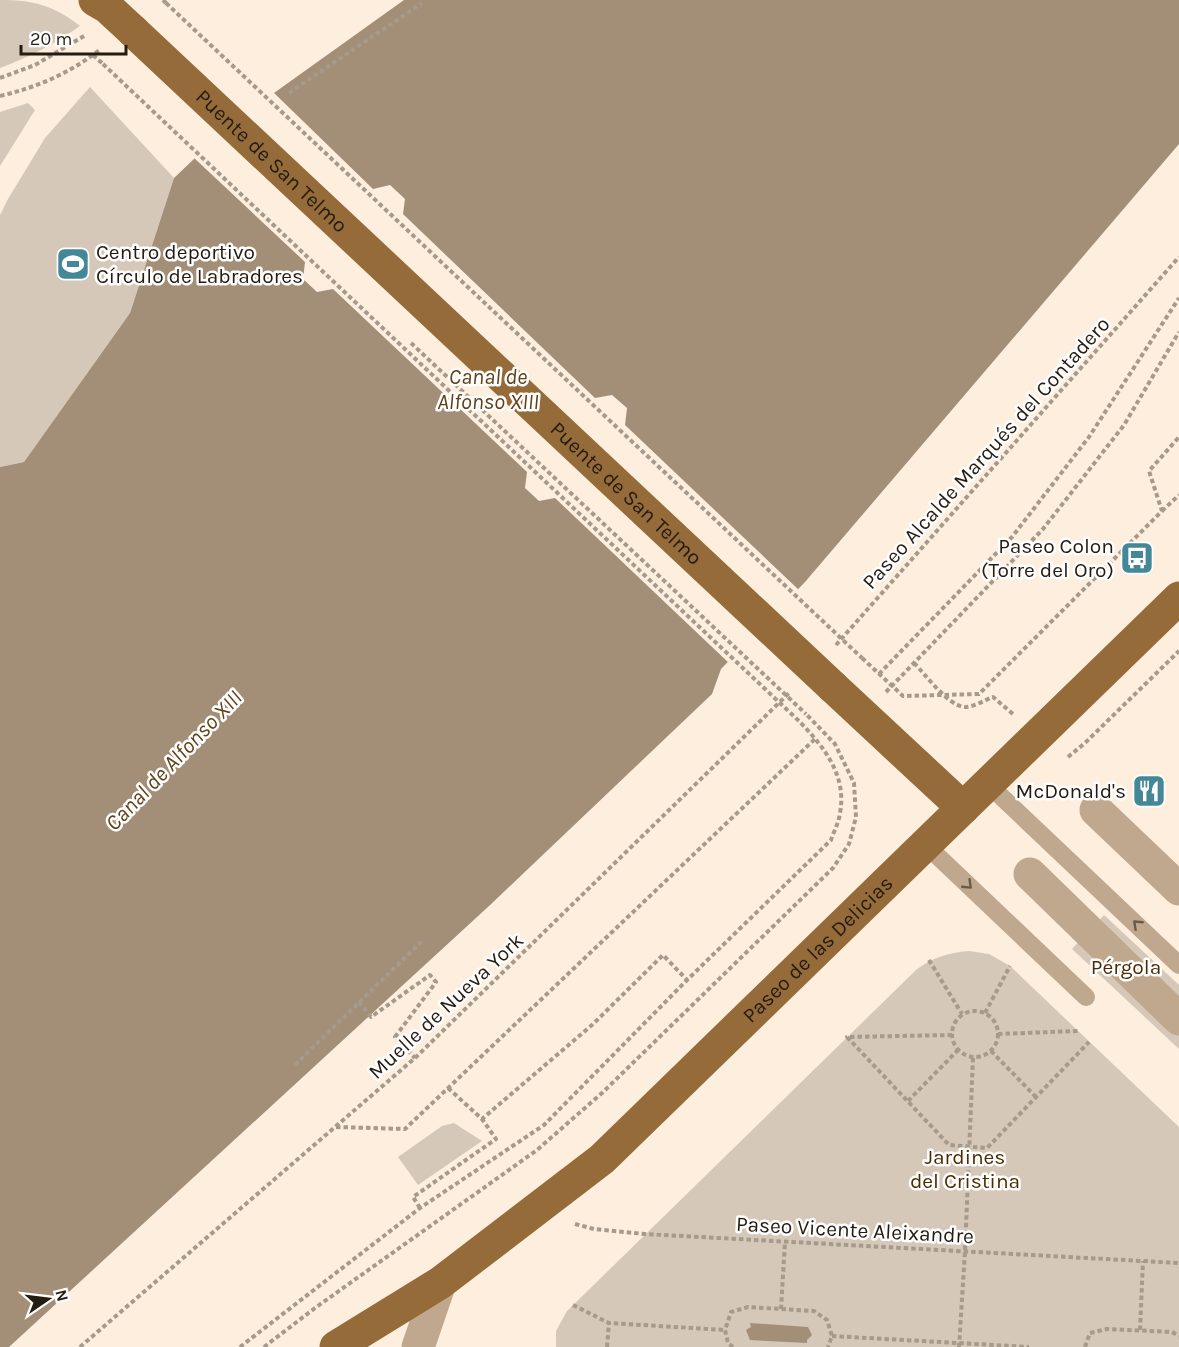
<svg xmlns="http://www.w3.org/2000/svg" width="1179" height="1347" viewBox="0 0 1179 1347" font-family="Karla,sans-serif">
<rect width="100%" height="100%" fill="#fdeede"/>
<g fill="#d6c8b9">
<path d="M0 0C33 0 53 5 80 26 54 44 30 57 0 68Z"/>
<polygon points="90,87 174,178 130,313 24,462 0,467 0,215 8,199 45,138"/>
<polygon points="28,103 35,110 0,166 0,112"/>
<polygon points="1104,915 1179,985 1179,1049 1072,949"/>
<path d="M969 951 989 954 1010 966 1179 1127V1347H556V1331L567 1311 916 970C933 957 948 953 969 951Z"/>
<polygon points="454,1123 482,1141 418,1185 398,1157 442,1126"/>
</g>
<g fill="#a38e78">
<polygon points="404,0 1179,0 1179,144 805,582 721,669 712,694 489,906 9,1347 0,1347 0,467 24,462 130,313 174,178 195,158 274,93"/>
<polygon points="750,1323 808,1327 812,1335 807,1340 807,1343 750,1340 746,1330 751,1327"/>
</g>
<polygon fill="#fdeede" points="272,91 373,189 390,185 405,199 403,214 595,398 612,395 627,408 625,425 800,591 730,664 555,498 539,501 525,488 527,472 333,289 317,292 303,279 305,262 192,156"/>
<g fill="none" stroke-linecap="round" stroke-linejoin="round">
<g stroke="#a69a8c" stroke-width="4" stroke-dasharray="4.5 3" stroke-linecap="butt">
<polyline points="163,0 166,3"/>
<polyline points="93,55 103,64"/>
<polyline points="0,78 35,65 84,36"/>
<polyline points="289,93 422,3"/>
<path d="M0 96C38 87 70 73 101 49"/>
<polyline points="1162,511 1179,495"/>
<polyline points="836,645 1179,257"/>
<polyline points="862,658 903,696 979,694 1162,511 1149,471 1179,437"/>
<path d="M914 663C926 675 948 706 965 707 974 707 985 700 993 697L1013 714"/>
<polyline points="879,674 1012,537 1089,437 1179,298"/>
<polyline points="886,692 1043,529 1124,425 1179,332"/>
<polyline points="1068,757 1085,743 1179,651"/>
<polyline points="929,960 962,1014"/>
<polyline points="359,1002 371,1017 430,975 436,982 395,1037 415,1058"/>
<circle cx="975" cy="1034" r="23"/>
<polyline points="985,1013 1010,966"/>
<polyline points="998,1034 1078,1031"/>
<polyline points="952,1035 847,1037 949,1145 987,1148 1089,1042"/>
<polyline points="991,1051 1036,1097"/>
<polyline points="295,1065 422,941"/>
<polyline points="448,1088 482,1119 592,1025 663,955 687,980"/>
<polyline points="908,1101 958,1050"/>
<polyline points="336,1127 405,1129 816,738"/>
<polyline points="420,1208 413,1197 496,1139 482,1119"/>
<polyline points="575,1224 594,1229 645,1234 1179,1263"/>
<polyline points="573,1305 609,1323 725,1330"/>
<polyline points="781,1309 785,1242"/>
<polyline points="1140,1330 1143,1261"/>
<polyline points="832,1336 1029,1347"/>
<polyline points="80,1347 415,1058 789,693"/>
<path d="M240 1347 420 1208 544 1125 687 980 831 840C834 831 839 822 840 813 847 775 824 747 799 721"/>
<polyline points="264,1347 315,1308 537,1150 602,1093 833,868 849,844 856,817 854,783 835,744 806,714"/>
<polyline points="607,1347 609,1323"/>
<polyline points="733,1347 728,1343 725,1330 731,1312 748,1307 814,1311 827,1320 832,1336 828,1347"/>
<polyline points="959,1347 965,1251 973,1057"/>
<polyline points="1085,1347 1090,1333 1107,1329 1172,1332 1179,1336"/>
</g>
<g stroke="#c0a88e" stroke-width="18">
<polyline points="988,784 1179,965"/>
<polyline points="926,845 1086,997"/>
</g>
<g stroke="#c0a88e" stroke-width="33">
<polyline points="1096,810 1179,889"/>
<polyline points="1030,874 1179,1019"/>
<polyline points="418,1347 440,1283"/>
</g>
<g stroke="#946b39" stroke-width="33">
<polyline points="95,0 107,7 133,31"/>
<polyline points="833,687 963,808"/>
<path id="s1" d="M336 1347 440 1283 602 1159 1179 598"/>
</g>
<g stroke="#a69a8c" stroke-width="4" stroke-dasharray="4.5 3" stroke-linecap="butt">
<polyline points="166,3 862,658"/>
<polyline points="103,64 799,721"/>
<polyline points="411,343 806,714"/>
</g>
<path stroke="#946b39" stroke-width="33" id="s2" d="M133 31 833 687"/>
</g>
<defs><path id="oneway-chevron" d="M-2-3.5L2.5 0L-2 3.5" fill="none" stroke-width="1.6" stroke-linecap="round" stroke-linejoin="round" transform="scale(1.5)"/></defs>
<g stroke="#6a5a49">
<use href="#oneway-chevron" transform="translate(968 885) rotate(44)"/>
<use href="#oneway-chevron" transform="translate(1137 924) rotate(-137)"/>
</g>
<defs>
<symbol id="stadium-square" viewBox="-11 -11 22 22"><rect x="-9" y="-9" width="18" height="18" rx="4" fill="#448796" stroke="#fefefe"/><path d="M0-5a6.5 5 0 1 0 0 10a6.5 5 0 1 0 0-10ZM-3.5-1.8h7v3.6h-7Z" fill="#fff"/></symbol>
<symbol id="bus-square" viewBox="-11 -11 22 22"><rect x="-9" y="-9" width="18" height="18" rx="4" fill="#448796" stroke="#fefefe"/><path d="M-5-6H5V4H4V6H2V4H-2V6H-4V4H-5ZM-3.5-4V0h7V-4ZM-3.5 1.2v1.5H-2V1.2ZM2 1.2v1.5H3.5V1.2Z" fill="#fff"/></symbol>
<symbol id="restaurant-square" viewBox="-11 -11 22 22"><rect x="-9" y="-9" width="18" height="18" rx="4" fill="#448796" stroke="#fefefe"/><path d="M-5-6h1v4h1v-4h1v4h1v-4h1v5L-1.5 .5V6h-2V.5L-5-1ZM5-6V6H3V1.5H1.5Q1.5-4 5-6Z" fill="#fff"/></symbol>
</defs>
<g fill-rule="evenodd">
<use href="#stadium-square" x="54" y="245" width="38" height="38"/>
<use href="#bus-square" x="1118" y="539" width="38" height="38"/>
<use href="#restaurant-square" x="1130" y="772" width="38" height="38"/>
</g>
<g text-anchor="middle" stroke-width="5" stroke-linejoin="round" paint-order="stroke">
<g font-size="21" fill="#241b11" stroke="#fefefe">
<text dy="7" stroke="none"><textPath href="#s2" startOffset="190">Puente de San Telmo</textPath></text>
<text transform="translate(986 453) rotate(-48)" y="7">Paseo Alcalde Marqués del Contadero</text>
<text dy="7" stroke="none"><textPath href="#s2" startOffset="676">Puente de San Telmo</textPath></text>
<text dy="7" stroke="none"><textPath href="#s1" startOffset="627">Paseo de las Delicias</textPath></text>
<text transform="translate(446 1006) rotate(-43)" y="7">Muelle de Nueva York</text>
<text transform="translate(855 1230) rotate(3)" y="7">Paseo Vicente Aleixandre</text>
</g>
<g font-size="21" fill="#241b11" stroke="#fefefe" text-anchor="end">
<text x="96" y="259" text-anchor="start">Centro deportivo<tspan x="96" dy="24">Círculo de Labradores</tspan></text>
<text x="1114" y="553">Paseo Colon<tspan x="1114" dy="24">(Torre del Oro)</tspan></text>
<text x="1126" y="798">McDonald's</text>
</g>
<g font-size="21" fill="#4a2c00" stroke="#fefefe">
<text x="1126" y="974">Pérgola</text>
<text x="965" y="1164">Jardines<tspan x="965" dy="24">del Cristina</tspan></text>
</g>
<g font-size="22" font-style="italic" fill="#604118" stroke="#fefefe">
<text x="488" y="384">Canal de<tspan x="488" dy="25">Alfonso XIII</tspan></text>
<text transform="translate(173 760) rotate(-46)" y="8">Canal de Alfonso XIII</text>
</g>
</g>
<g transform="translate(48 1299) rotate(76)" stroke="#fefefe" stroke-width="4.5" paint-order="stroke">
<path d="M0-4.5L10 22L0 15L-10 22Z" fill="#241b11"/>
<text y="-9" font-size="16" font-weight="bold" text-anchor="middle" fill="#241b11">N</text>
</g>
<path d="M21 45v9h105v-9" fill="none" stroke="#241b11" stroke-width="3"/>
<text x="30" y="45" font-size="18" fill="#241b11" stroke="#fefefe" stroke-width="4.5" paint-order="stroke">20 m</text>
</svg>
